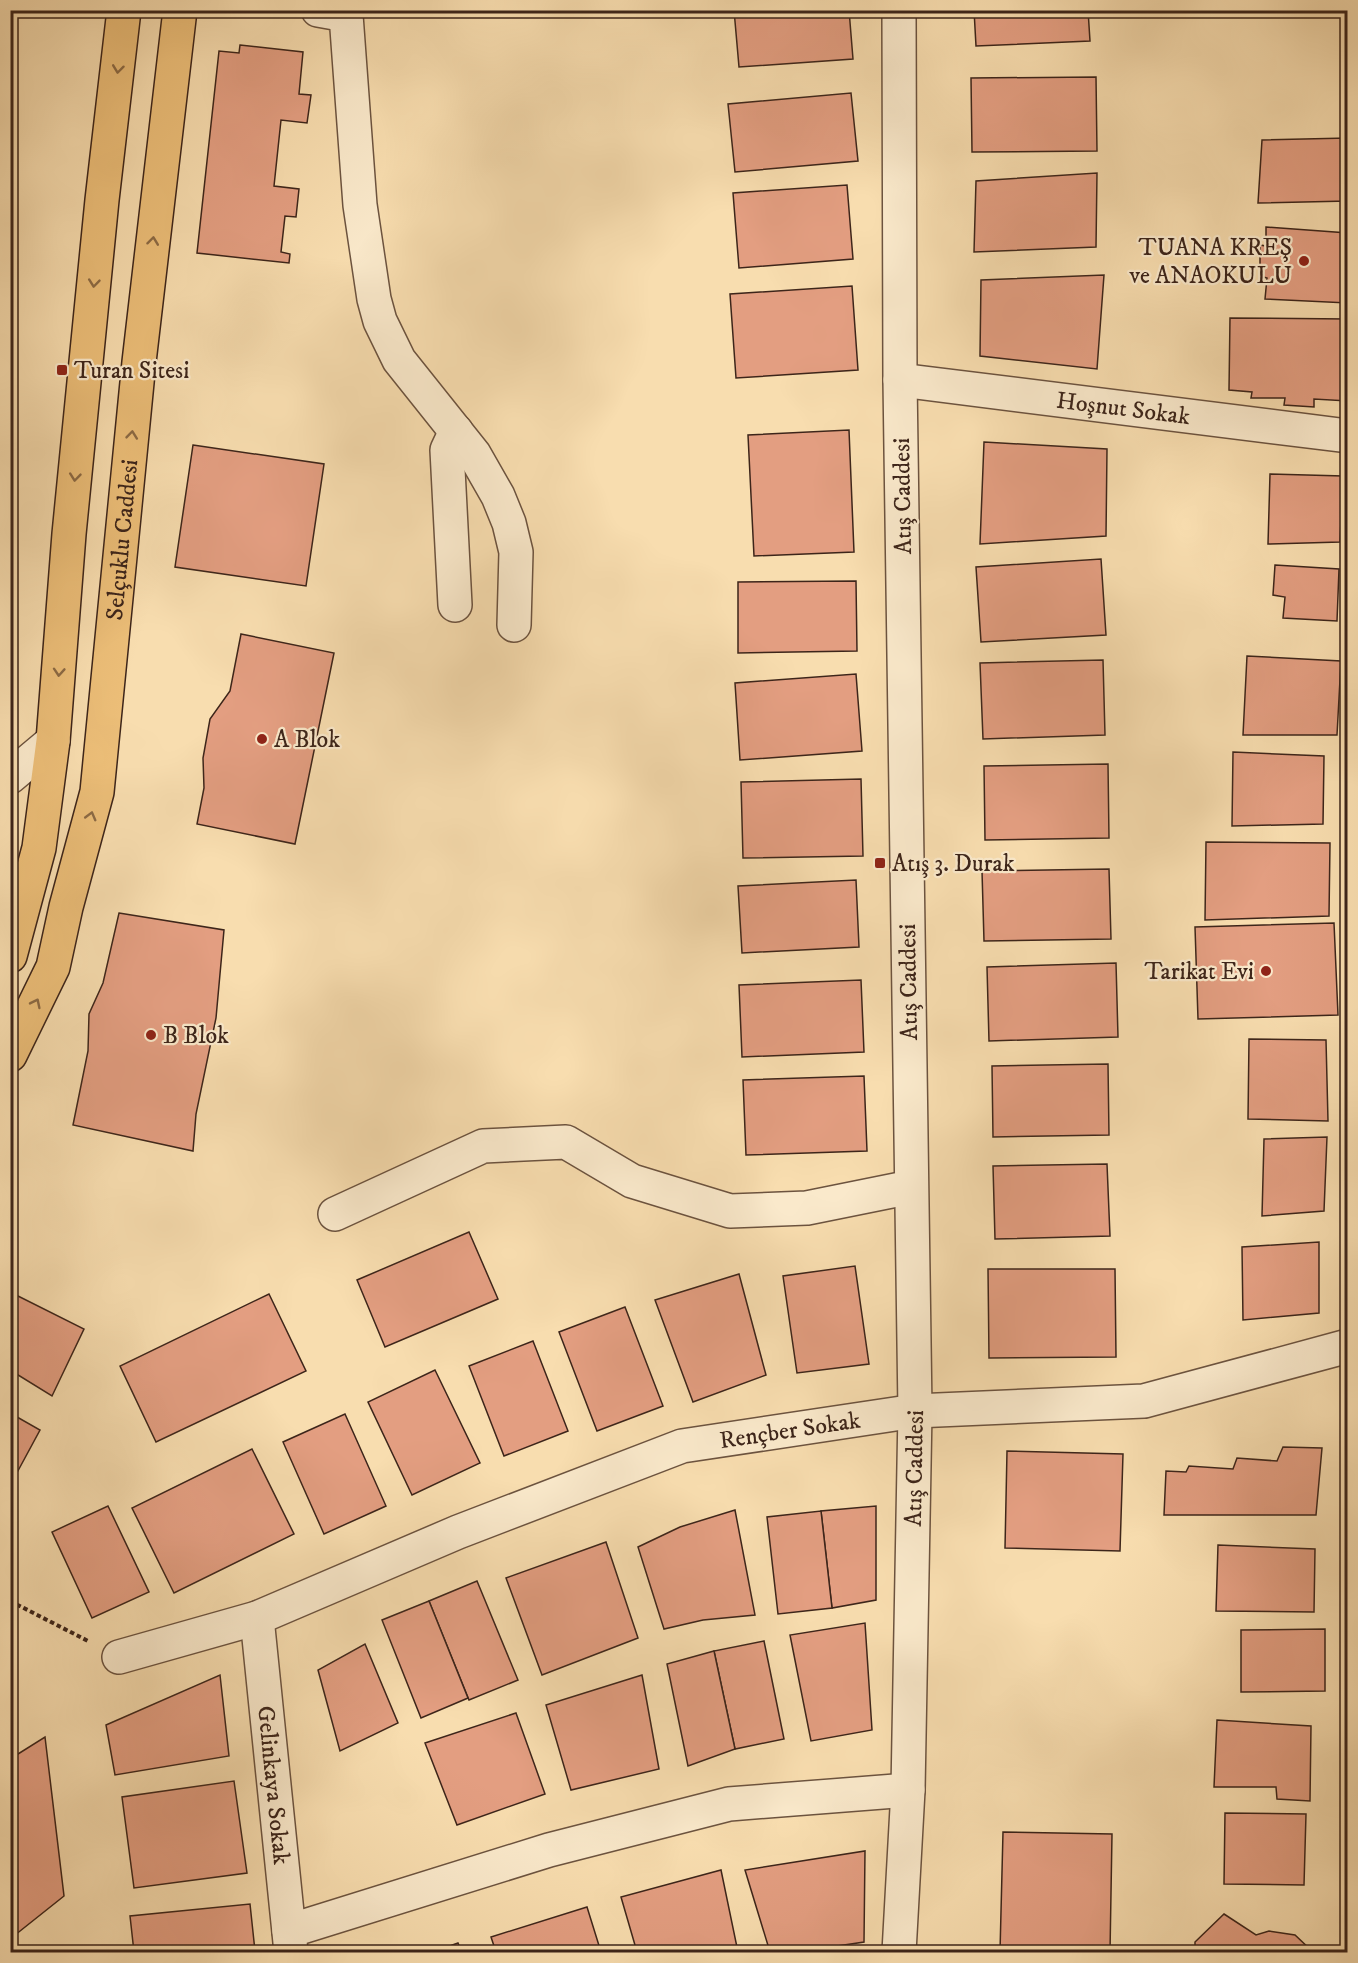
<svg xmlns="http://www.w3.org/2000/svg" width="1358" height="1963" viewBox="0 0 1358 1963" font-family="'IM FELL DW Pica',serif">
<rect width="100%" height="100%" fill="#f8ddaf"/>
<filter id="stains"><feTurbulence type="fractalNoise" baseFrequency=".00333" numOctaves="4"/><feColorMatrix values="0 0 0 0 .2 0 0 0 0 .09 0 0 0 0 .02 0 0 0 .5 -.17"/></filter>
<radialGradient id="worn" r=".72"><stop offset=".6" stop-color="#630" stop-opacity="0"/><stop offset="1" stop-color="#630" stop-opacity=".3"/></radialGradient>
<g fill="#e39e81" stroke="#3d251a" stroke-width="1.5">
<polygon points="734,10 849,10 853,59 739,67"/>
<polygon points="974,10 1088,10 1090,41 976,46"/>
<polygon points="240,45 303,52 299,94 311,95 307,123 281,120 274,186 299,189 296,217 285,216 281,252 290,254 289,263 197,253 219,51 239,53"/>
<polygon points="1096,77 1097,151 972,152 971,78"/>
<polygon points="851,93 858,161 735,172 728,104"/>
<polygon points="1348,138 1348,201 1258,203 1262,140"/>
<polygon points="1097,173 1096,247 974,252 976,181"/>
<polygon points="847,185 853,259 739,268 733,193"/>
<polygon points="1266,227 1348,233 1348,303 1265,299 1267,278 1260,276 1260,245 1266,246"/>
<polygon points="1104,275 1097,369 980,356 981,280"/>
<polygon points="852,286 858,370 736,378 730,294"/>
<polygon points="1230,318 1348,319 1348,401 1314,399 1314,407 1284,405 1285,398 1251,398 1252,392 1229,390"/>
<polygon points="849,430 854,552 754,556 748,435"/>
<polygon points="984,442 1107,449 1106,536 980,544"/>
<polygon points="193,445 324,464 306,586 175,567"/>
<polygon points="1270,474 1343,476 1340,542 1268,544"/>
<polygon points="1101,559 1106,635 981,642 976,567"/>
<polygon points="1275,565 1339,569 1337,621 1283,618 1285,597 1273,595"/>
<polygon points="856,581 857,651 738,653 738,582"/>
<polygon points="241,634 334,653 295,844 197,824 204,788 203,758 210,719 230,691"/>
<polygon points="1247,656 1341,661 1337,735 1243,735"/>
<polygon points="1103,660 1105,735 983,739 980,663"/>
<polygon points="856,674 862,751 740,760 735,683"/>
<polygon points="1233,752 1324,756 1323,824 1232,826"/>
<polygon points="1108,764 1109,838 985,840 984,766"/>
<polygon points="861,779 863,856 743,858 741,782"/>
<polygon points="1206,842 1330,843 1329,916 1205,920"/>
<polygon points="1109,869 1111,939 984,941 982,871"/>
<polygon points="856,880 859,947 742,953 738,886"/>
<polygon points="119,913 224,930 216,1018 196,1114 193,1151 73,1125 88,1051 89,1014 103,983"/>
<polygon points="1334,923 1338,1015 1198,1019 1195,927"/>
<polygon points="1116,963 1118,1037 989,1041 987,967"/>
<polygon points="861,980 864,1052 742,1057 739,985"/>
<polygon points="1249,1039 1326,1040 1328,1121 1248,1119"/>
<polygon points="1108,1064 1109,1135 993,1137 992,1066"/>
<polygon points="864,1076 867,1151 746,1155 743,1080"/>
<polygon points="1327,1137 1324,1211 1262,1216 1264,1139"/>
<polygon points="1107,1164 1110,1236 995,1239 993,1166"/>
<polygon points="469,1232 498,1299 385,1347 357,1280"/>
<polygon points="1319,1242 1319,1313 1243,1320 1242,1247"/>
<polygon points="855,1266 869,1364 797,1373 783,1276"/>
<polygon points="988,1269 1115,1269 1116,1357 989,1358"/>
<polygon points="739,1274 766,1375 693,1402 655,1300"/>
<polygon points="10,1292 84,1329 52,1396 10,1370"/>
<polygon points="269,1294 306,1371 156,1442 120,1366"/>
<polygon points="625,1307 663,1406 597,1431 559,1332"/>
<polygon points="533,1341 568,1431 504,1456 469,1366"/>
<polygon points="435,1370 480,1463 412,1495 368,1402"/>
<polygon points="10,1413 40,1430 13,1480 10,1478"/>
<polygon points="345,1414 386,1506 324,1534 283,1442"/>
<polygon points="1283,1447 1322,1448 1316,1515 1164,1515 1166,1471 1186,1472 1189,1466 1233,1469 1237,1458 1277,1461"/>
<polygon points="252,1449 294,1534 174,1593 132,1508"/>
<polygon points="1007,1451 1123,1454 1120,1551 1005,1548"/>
<polygon points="108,1506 149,1592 92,1618 52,1532"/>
<polygon points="876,1506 876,1600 832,1608 821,1511"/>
<polygon points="735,1510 755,1615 703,1620 664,1629 638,1547 680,1527"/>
<polygon points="821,1511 832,1608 778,1614 767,1517"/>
<polygon points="606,1542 638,1638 542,1675 506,1578"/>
<polygon points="1218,1545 1315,1549 1314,1612 1216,1611"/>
<polygon points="477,1581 518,1680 469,1700 429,1601"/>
<polygon points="429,1601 468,1698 421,1718 382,1620"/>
<polygon points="865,1623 872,1730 811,1741 790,1635"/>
<polygon points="1325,1629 1325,1691 1241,1692 1241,1630"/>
<polygon points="764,1641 784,1739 735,1749 714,1651"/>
<polygon points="365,1644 398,1723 340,1751 318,1670"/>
<polygon points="714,1651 735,1749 688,1766 667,1664"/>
<polygon points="220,1675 229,1756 115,1775 106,1725"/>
<polygon points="642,1675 659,1769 571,1790 546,1705"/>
<polygon points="516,1713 545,1794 457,1825 425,1743"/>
<polygon points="1217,1720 1311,1726 1310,1801 1277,1799 1276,1787 1214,1787"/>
<polygon points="45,1737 64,1896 10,1939 10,1759"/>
<polygon points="234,1781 247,1873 134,1888 122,1797"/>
<polygon points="1225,1813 1306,1814 1304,1885 1224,1884"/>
<polygon points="1003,1832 1112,1834 1110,1952 1000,1952"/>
<polygon points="865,1851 864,1942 797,1952 770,1952 745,1870"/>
<polygon points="721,1870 738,1952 637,1952 621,1897"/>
<polygon points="250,1904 255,1951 134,1952 130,1916"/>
<polygon points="587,1907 601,1952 496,1952 491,1937"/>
<polygon points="1224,1914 1256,1935 1269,1931 1295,1935 1313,1952 1195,1952 1195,1942"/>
<polygon points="458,1943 462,1952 433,1952"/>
</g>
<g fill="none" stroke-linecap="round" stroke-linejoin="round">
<defs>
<g id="minor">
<polyline points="318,10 346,15 360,205 374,299 380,321 399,360 474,454 498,496 509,523 516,552 514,625"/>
<path id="s1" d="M900 380 1348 436"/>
<polyline points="455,605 447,450 456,431"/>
<polyline points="10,777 53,741"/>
<polyline points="335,1214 483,1146 566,1142 632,1181 730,1211 807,1208 911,1187"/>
<path id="s2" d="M257 1618 291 1952"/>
<path id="s3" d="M119 1657 257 1618 458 1532 682 1446 915 1411 1144 1401 1348 1346"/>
<polyline points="289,1931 549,1850 729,1804 908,1790"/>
<path id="s4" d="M899 1952 908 1790 915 1411 900 380 899 10"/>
</g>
<g id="major">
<polyline points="10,956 39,848 53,741 69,534 102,200 124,10"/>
<path id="s5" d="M10 1055 53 967 66 907 97 792 139 362 180 10"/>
</g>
</defs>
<use href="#minor" stroke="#6c533f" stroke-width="36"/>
<use href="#major" stroke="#3d251a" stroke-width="36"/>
<polyline stroke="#3d251a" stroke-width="4" stroke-dasharray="4.5 3" stroke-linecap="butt" points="10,1601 90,1642"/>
<use href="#minor" stroke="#fae9cb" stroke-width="33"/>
<use href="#major" stroke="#ecbe78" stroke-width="33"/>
</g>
<defs><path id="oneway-chevron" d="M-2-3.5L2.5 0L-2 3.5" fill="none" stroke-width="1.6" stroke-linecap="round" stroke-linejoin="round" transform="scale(1.5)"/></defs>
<g stroke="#8c6a44">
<use href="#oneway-chevron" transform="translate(118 69) rotate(97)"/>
<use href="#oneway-chevron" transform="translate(153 241) rotate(-83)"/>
<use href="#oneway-chevron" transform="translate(94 283) rotate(96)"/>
<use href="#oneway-chevron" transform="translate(132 435) rotate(-84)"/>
<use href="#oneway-chevron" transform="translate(75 477) rotate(96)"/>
<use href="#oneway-chevron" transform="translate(59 672) rotate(94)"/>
<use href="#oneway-chevron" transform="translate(91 816) rotate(-75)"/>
<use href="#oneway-chevron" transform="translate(36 1003) rotate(-64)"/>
</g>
<g fill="#8f2418" stroke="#fae9cb" stroke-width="2">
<circle cx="1304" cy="261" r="6"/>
<rect x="56" y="364" width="12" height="12" rx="3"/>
<circle cx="262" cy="739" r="6"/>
<rect x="874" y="857" width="12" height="12" rx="3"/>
<circle cx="1266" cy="971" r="6"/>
<circle cx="151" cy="1035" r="6"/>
</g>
<g text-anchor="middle" stroke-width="4.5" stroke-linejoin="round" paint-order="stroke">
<g font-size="24" fill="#3d251a" stroke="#fae9cb" text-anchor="start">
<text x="1292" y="255" text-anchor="end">TUANA KREŞ<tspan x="1292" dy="28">ve ANAOKULU</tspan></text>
<text x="74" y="378">Turan Sitesi</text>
<text x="274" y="747">A Blok</text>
<text x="892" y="871">Atış 3. Durak</text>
<text x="1254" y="979" text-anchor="end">Tarikat Evi</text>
<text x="163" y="1043">B Blok</text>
</g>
<g font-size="24" fill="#3d251a" stroke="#fae9cb">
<text dy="8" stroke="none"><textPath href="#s1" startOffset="225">Hoşnut Sokak</textPath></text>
<text transform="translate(902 496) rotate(-91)" y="8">Atış Caddesi</text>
<text dy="8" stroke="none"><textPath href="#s5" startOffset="532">Selçuklu Caddesi</textPath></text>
<text transform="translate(908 982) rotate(-91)" y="8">Atış Caddesi</text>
<text dy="8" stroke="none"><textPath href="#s3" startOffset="711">Rençber Sokak</textPath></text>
<text dy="8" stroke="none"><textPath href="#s4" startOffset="484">Atış Caddesi</textPath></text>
<text dy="8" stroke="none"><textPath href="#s2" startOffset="168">Gelinkaya Sokak</textPath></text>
</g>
</g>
<rect width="1358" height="1963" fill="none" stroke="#f8ddaf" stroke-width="36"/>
<rect x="12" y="12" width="1334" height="1939" fill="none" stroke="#3d251a" stroke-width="3"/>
<rect x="18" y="18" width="1322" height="1927" fill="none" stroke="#3d251a" stroke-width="1.5"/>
<rect width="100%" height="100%" filter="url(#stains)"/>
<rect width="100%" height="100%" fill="url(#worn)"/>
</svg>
